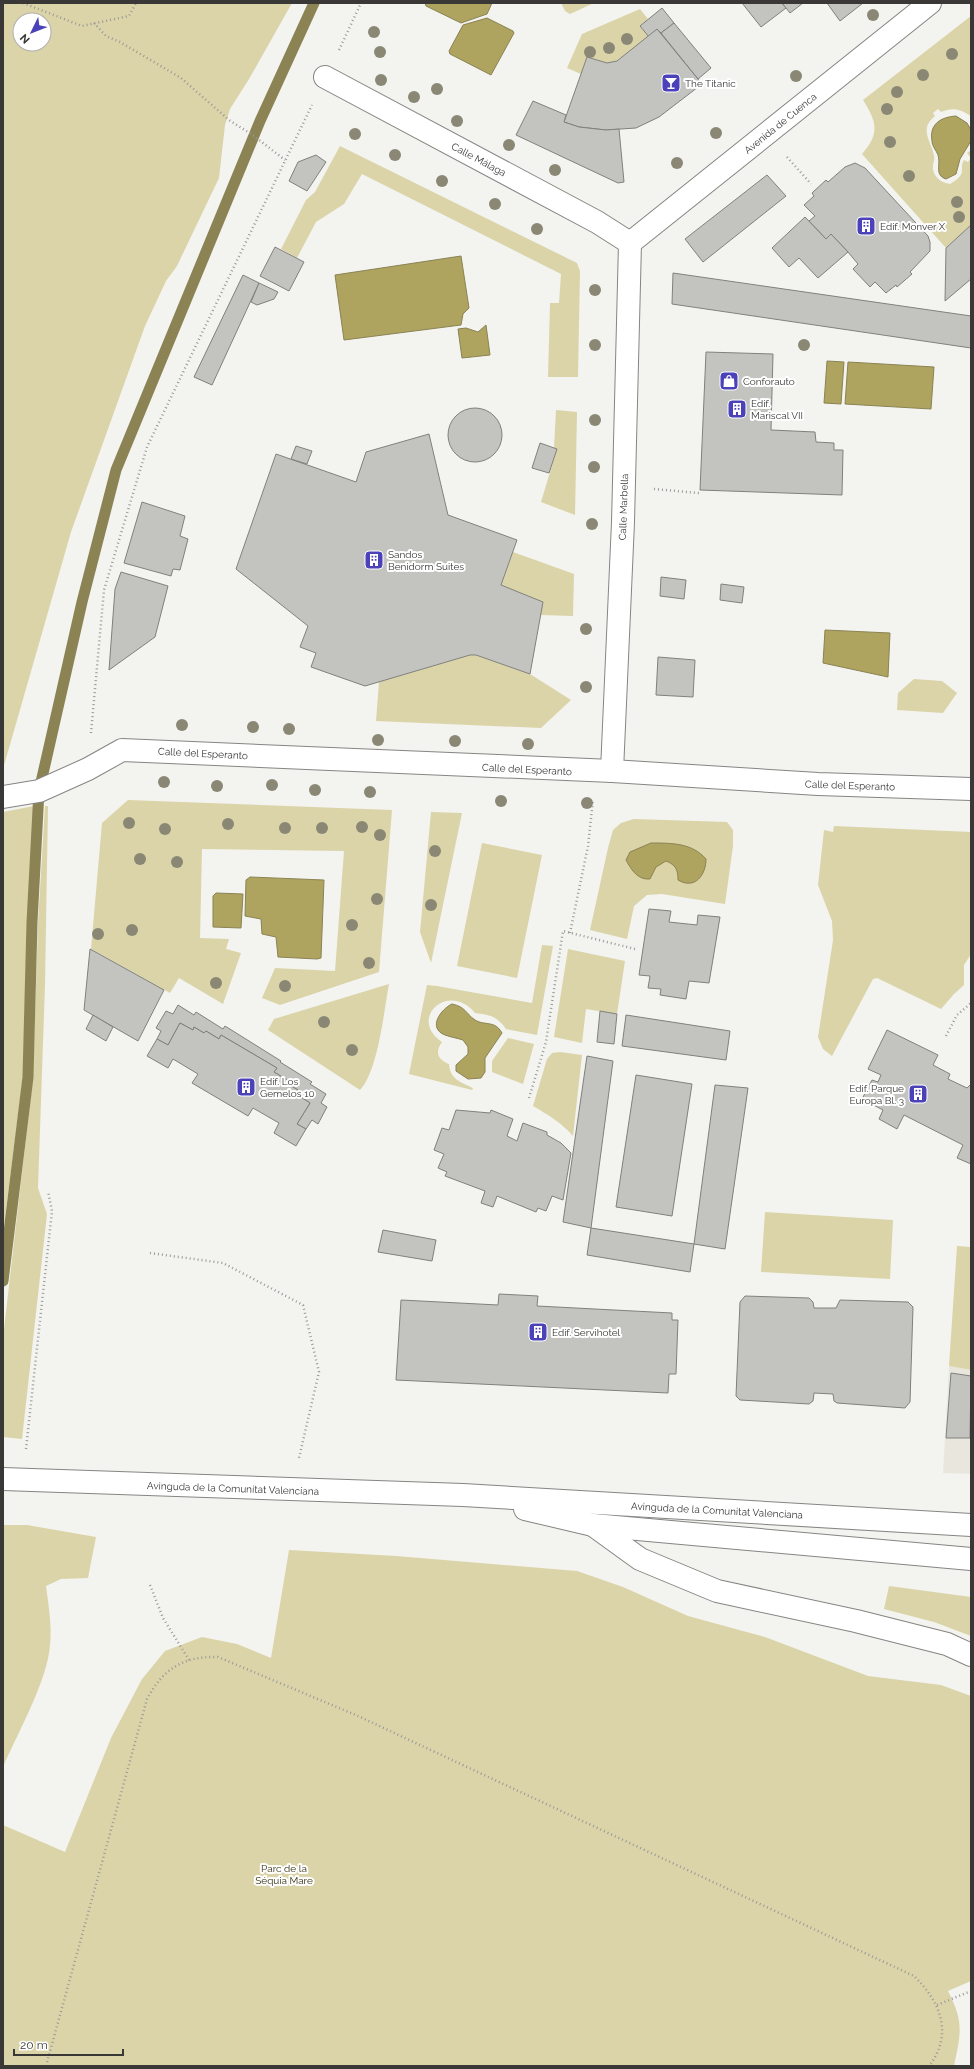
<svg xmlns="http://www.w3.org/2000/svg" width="974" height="2069" viewBox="0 0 974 2069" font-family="Raleway,sans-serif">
<rect width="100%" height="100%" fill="#f3f3f0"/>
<polygon fill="#e9e7dd" points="949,1366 971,1370 971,1474 943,1473"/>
<g fill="#dbd4a8" fill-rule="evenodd">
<path d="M3 3H292L249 79 230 109 225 125 219 178 177 266 166 281 145 326 71 532 3 769ZM20 20H44V44H20Z"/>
<polygon points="561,3 594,3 570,14 565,11"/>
<polygon points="640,9 648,19 640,26 649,37 617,61 607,63 587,57 581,74 567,68 582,34"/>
<path d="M971 16V116C960 109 953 107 941 112L938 109 933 113 935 116C918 129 932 142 934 156 935 159 933 163 933 166 932 176 941 183 950 184 969 173 958 170 964 160L968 162 971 158 967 153 971 150V225L946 248 862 154C880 134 877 122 863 100Z"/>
<polygon points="340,146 577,263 580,271 578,377 548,377 550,303 559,303 561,274 362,174 344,204 316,222 297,258 281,249 306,200 315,192"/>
<polygon points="556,410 577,412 575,515 541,502 557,449 554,448"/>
<polygon points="513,552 574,574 573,616 540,615 542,602 501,585"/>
<polygon points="470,655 476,655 530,674 571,700 541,728 376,721 379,682"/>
<polygon points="914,679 942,681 957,693 943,713 897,710 898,693"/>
<polygon points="128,800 392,810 379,972 280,1005 262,998 275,968 335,971 344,851 202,849 200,938 229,939 226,949 241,953 223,1004 179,978 170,993 91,949 102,823"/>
<polygon points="34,806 27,922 23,1076 3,1235 3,812"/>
<polygon points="45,806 48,806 45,985 38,1188 47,1214 22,1439 3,1437 3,1338 33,1077 38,923"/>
<polygon points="431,812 462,813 431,963 420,932"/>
<polygon points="634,819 727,822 733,830 733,846 725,904 662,894 647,895 634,906 627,939 590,930 608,848 613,830 621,823"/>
<polygon points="834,826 971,832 971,954 964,965 964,985 954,994 941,1009 877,978 873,979 832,1056 823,1049 818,1037 833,940 832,921 818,885 824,830 833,832"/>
<polygon points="482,843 542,855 517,978 457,966"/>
<path d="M542 945 553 946 537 1035 506 1029C497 1016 490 1015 475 1013 449 981 407 1018 442 1042 435 1052 437 1059 449 1064 450 1079 460 1082 473 1088L472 1090 409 1074 427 985 437 986 532 1003Z"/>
<polygon points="568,949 625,961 617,1014 586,1009 582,1043 554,1037"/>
<path d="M389 984C384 1011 378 1071 360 1090L268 1030 274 1019Z"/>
<polygon points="508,1038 534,1044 523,1084 492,1072 492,1061"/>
<path d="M560 1052 582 1055 573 1136C563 1124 547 1114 533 1106L547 1059 552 1053Z"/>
<polygon points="765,1212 893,1220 890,1279 761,1272"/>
<polygon points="957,1246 971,1247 971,1370 949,1366"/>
<path d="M3 1525H27L96 1537 88 1578 61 1579 46 1586C49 1609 53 1631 49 1653 44 1686 17 1735 3 1767Z"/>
<path d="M289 1550 396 1556 577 1571 623 1587 688 1616 765 1637 868 1676 941 1685 971 1696V1981L948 1991C964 2022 961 2033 954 2066H3V1825L65 1852 111 1738 142 1679 165 1651 202 1637 237 1644 271 1658Z"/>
<polygon points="889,1586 971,1597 971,1636 934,1622 884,1609"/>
</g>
<g fill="#aea35f" stroke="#8b8353">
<polygon points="425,3 492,3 487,14 461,23 426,6"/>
<polygon points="487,18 513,31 514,33 491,75 450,54 449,51 463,25"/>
<path d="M956 116 967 123 971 130V141L960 159 956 174 946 179C934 175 941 165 938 155 936 150 932 146 932 141 929 124 941 117 956 116Z"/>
<polygon points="461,256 469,308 463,314 461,325 344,340 335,275"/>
<polygon points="486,325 490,355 462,358 458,329 466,328 478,332"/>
<polygon points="827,361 844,362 841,404 824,403"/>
<polygon points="848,362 934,367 931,409 845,404"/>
<polygon points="825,630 890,633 888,677 823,663"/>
<path d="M651 843C672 843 692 843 706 859 706 875 695 890 678 880 678 870 676 865 666 861L656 867 650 879C638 880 632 871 626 860L630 852Z"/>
<polygon points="250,877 324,880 321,958 317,959 278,957 276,937 262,934 261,919 245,916 246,880"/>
<polygon points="216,893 243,894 241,928 213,927 213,896"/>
<path d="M452 1004C466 1007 465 1013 475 1020 485 1026 495 1020 502 1033L485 1058V1072L481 1078 468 1079 456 1071V1065L468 1054V1047L463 1040C457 1038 450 1037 445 1035 427 1028 441 1009 452 1004Z"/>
</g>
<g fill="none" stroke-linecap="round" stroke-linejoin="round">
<polyline stroke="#8b8353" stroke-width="11" points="3,1281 28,1077 32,922 39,791 82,602 116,470 260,121 314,3"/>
</g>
<g fill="#c3c3c0" stroke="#80807d">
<polygon points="742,3 782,3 786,8 761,27"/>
<polygon points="782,3 803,3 790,13"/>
<polygon points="827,3 863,3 840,21"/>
<polygon points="662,8 674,23 661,33 657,29 649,37 640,26"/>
<polygon points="674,23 711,68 698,79 661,33"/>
<polygon points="657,29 702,84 659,117 636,128 606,130 579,127 564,122 587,57 607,63 617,61"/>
<polygon points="533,101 566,115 564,122 579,127 606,130 619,129 624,182 618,183 516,135"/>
<polygon points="316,155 326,162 307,191 289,181 298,162"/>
<polygon points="855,163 865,168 928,236 930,242 930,251 910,272 912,274 897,287 896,285 886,293 875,282 870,287 853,269 858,264 848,252 831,234 826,239 809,221 815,216 804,205 814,196 812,193 826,180 828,182 845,167"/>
<polygon points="767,175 786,196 703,262 685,239"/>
<polygon points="805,217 826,239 831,234 848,252 818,278 799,258 789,267 772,248"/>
<polygon points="971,225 971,279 945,301 946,248"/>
<polygon points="275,247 304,262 289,291 260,276"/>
<polygon points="673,273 971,316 971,348 672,304"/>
<polygon points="243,275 259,283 212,385 194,377"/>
<polygon points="259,283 278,292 274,299 257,305 251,302"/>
<polygon points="706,352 773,354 771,430 815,432 816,442 834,443 834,450 843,450 842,495 700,490"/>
<circle cx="475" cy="435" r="27"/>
<polygon points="429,434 448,515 517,540 501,585 543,602 530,674 476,655 470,655 365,686 311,667 316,653 300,647 308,626 236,569 276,454 356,482 366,452"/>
<polygon points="540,443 557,449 549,473 532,468"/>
<polygon points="296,446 312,451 307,464 291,459"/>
<polygon points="142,502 185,516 180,536 188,539 180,570 173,569 171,576 124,563"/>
<polygon points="121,572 168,586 155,637 109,670 115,589"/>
<polygon points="661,577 686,580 684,599 660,596"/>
<polygon points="721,584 744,587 742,603 720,600"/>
<polygon points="658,657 695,660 693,697 656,695"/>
<polygon points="649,909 671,911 669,922 697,925 698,915 720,917 709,983 689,981 686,999 660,995 661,989 648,988 650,976 639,975"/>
<polygon points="90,949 164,990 138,1041 84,1010"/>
<polygon points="178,1005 194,1015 196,1012 223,1029 225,1026 281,1061 280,1062 312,1082 310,1084 326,1094 321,1103 327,1107 318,1124 312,1120 306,1129 297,1124 310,1103 296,1094 298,1090 288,1084 289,1081 274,1072 277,1068 221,1035 219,1039 206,1031 204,1033 194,1027 193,1030 180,1023 168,1045 157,1039 161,1031 156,1028 166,1011 173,1014"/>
<polygon points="600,1011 617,1014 614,1044 597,1042"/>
<polygon points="93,1015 113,1027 106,1041 86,1029"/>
<polygon points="626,1015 730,1031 726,1060 622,1046"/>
<polygon points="180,1023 193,1030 194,1027 204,1033 206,1031 219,1039 221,1035 277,1068 274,1072 289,1081 288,1084 298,1090 296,1094 310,1103 297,1124 306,1129 296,1146 274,1133 279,1123 253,1108 248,1116 192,1083 198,1074 173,1059 168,1068 147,1056 157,1039 168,1045"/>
<polygon points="887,1030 938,1055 933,1065 950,1074 948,1079 967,1088 971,1084 971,1164 957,1158 963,1145 904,1115 897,1129 879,1119 883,1110 862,1099 872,1080 878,1082 881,1075 868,1069"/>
<polygon points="587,1056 613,1061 591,1228 563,1222"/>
<polygon points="636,1075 692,1084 672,1216 616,1207"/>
<polygon points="715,1085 748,1088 725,1249 694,1244"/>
<polygon points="456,1110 490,1113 491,1110 513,1119 507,1136 517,1141 523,1123 547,1132 547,1135 561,1143 571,1153 563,1200 552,1196 546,1211 538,1208 536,1212 497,1196 493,1207 481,1203 485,1191 445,1176 447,1172 438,1168 444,1154 434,1150 442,1128 449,1130"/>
<polygon points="591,1228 694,1244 690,1272 587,1255"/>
<polygon points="383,1230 436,1240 432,1261 378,1252"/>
<polygon points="499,1294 538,1296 537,1306 672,1313 672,1320 678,1320 676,1374 669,1374 668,1393 396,1380 401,1300 498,1305"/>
<polygon points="745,1296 809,1298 813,1302 814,1308 836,1308 840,1300 908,1302 913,1307 910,1402 905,1408 837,1403 834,1401 833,1394 814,1393 813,1401 809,1404 740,1400 736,1396 740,1302"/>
<polygon points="951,1373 971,1376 970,1438 946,1438"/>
</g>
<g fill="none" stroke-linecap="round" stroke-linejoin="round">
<defs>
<g id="minor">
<polyline points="325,77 597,222 630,243"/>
<polyline points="630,243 930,3"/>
<polyline points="612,771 623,522 630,243"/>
<polyline points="3,797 39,791 88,769 122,750 612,771 818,784 971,789"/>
</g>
<g id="major">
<polyline points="3,1479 463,1495 971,1525"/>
<polyline points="525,1509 593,1525 971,1559"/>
<polyline points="593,1525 640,1559 717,1591 856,1621 947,1644 971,1655"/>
</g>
</defs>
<use href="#minor" stroke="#868583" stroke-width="24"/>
<use href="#major" stroke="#868583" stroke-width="24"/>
<g stroke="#999997" stroke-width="2.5" stroke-dasharray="1 3" stroke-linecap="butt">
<polyline points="23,3 82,26 129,16 136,3"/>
<polyline points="94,23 106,36 120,42 181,78 229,120 254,136 285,160"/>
<polyline points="339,50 361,3"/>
<polyline points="787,157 811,184"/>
<polyline points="654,489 699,493"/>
<polyline points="91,733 104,590 147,447 312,105"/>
<polyline points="570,933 588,846 593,800"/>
<polyline points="946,1036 957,1015 971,1003"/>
<polyline points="529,1098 546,1042 563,931 635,949"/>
<polyline points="150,1253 223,1263 303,1305 319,1372 299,1458"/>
<polyline points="26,1449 52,1211 48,1191"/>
<polyline points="150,1585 163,1618 189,1660"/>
<polyline points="937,2005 971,1991"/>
<path d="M46 2066 147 1699C163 1669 183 1656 218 1657L358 1716 914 1976C940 2001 954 2034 929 2066"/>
</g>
<use href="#minor" stroke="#fff" stroke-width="22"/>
<use href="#major" stroke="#fff" stroke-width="22"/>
</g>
<g fill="#8a8875">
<circle cx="873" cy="15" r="6"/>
<circle cx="374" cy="32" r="6"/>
<circle cx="627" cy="39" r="6"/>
<circle cx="609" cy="48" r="6"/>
<circle cx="380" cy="52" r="6"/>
<circle cx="590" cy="52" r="6"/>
<circle cx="952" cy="54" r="6"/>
<circle cx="923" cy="75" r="6"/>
<circle cx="796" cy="76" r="6"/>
<circle cx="381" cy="80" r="6"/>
<circle cx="437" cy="89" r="6"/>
<circle cx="897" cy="92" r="6"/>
<circle cx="414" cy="97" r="6"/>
<circle cx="887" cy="109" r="6"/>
<circle cx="457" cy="121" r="6"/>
<circle cx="716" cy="133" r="6"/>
<circle cx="355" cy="134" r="6"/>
<circle cx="890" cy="142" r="6"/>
<circle cx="509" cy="145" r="6"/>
<circle cx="395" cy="155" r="6"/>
<circle cx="677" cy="163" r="6"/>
<circle cx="555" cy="170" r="6"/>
<circle cx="909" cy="176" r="6"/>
<circle cx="442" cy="181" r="6"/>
<circle cx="957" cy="202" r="6"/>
<circle cx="495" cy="204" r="6"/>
<circle cx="959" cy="217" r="6"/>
<circle cx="537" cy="229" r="6"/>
<circle cx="595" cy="290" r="6"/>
<circle cx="595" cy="345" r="6"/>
<circle cx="804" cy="345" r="6"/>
<circle cx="595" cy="420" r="6"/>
<circle cx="594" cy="467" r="6"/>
<circle cx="592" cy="524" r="6"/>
<circle cx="586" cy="629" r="6"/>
<circle cx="586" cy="687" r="6"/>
<circle cx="182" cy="725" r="6"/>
<circle cx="253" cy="727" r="6"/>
<circle cx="289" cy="729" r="6"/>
<circle cx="378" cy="740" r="6"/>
<circle cx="455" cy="741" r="6"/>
<circle cx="528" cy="744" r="6"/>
<circle cx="164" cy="782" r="6"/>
<circle cx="272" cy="785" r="6"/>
<circle cx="217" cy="786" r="6"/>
<circle cx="315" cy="790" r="6"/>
<circle cx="370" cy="792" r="6"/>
<circle cx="501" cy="801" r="6"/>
<circle cx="587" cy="803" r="6"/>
<circle cx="129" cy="823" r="6"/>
<circle cx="228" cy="824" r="6"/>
<circle cx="362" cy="827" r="6"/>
<circle cx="285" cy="828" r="6"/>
<circle cx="322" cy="828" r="6"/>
<circle cx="165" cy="829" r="6"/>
<circle cx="380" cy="835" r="6"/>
<circle cx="435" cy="851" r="6"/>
<circle cx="140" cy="859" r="6"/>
<circle cx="177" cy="862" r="6"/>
<circle cx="377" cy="899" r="6"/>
<circle cx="431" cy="905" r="6"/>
<circle cx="352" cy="925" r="6"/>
<circle cx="132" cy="930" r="6"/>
<circle cx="98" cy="934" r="6"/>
<circle cx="369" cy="963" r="6"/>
<circle cx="216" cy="983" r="6"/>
<circle cx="285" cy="986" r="6"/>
<circle cx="324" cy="1022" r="6"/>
<circle cx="352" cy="1050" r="6"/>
</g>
<defs>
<symbol id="bar-square" viewBox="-11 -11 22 22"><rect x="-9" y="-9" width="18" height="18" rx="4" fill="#4b42b9" stroke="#fff"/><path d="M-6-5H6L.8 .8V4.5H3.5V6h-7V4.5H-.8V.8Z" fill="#fff"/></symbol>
<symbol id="building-square" viewBox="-11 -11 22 22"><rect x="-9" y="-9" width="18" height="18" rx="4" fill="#4b42b9" stroke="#fff"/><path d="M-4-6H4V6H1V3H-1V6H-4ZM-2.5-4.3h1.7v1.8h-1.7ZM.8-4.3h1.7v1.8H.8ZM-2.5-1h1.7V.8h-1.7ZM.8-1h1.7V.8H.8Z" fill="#fff"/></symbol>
<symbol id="shop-square" viewBox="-11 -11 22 22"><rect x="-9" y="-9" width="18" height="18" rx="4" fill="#4b42b9" stroke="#fff"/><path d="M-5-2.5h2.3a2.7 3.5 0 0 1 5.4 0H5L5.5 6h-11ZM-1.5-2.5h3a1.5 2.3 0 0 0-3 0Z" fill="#fff"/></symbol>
</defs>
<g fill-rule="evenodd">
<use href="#bar-square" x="660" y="72" width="22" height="22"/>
<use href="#building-square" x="855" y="215" width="22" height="22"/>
<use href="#shop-square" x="718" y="370" width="22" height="22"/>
<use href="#building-square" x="726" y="398" width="22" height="22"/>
<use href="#building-square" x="363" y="549" width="22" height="22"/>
<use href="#building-square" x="235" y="1076" width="22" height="22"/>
<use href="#building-square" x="907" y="1083" width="22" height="22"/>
<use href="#building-square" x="527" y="1321" width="22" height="22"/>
</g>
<g text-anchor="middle" stroke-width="4" stroke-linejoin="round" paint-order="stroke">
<g font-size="10" fill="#393837" stroke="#fff" text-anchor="start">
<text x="685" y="87">The Titanic</text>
<text x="880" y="230">Edif. Monver X</text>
<text x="743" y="385">Conforauto</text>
<text x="751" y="407">Edif.<tspan x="751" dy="12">Mariscal VII</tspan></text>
<text x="388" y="558">Sandos<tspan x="388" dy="12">Benidorm Suites</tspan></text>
<text x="260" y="1085">Edif. Los<tspan x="260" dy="12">Gemelos 10</tspan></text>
<text x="904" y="1092" text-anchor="end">Edif. Parque<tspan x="904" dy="12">Europa Bl. 3</tspan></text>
<text x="552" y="1336">Edif. Servihotel</text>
</g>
<g font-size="10" fill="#393837" stroke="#fff">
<text transform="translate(780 123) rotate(-39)" y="4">Avenida de Cuenca</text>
<text transform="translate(479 159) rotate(28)" y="4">Calle Málaga</text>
<text transform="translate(623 507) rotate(-88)" y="4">Calle Marbella</text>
<text transform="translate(203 753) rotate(3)" y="4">Calle del Esperanto</text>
<text transform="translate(527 769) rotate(3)" y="4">Calle del Esperanto</text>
<text transform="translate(850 785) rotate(2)" y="4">Calle del Esperanto</text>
<text transform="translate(233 1488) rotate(2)" y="4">Avinguda de la Comunitat Valenciana</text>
<text transform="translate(717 1510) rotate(3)" y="4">Avinguda de la Comunitat Valenciana</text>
</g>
<g font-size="10" fill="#353011" stroke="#fff">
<text x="284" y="1872">Parc de la<tspan x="284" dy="12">Séquia Mare</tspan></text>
</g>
</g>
<rect width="974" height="2069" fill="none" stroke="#393837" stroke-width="8"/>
<g transform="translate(32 32) rotate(227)"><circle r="19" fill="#ffffff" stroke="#b0afaf"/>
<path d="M0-3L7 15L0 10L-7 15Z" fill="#4b42b9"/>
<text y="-6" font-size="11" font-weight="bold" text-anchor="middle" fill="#393837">N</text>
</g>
<path d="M14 2049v6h109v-6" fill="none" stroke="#393837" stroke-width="2"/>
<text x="20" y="2049" font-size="12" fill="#393837" stroke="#ffffff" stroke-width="3" paint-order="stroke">20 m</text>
</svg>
